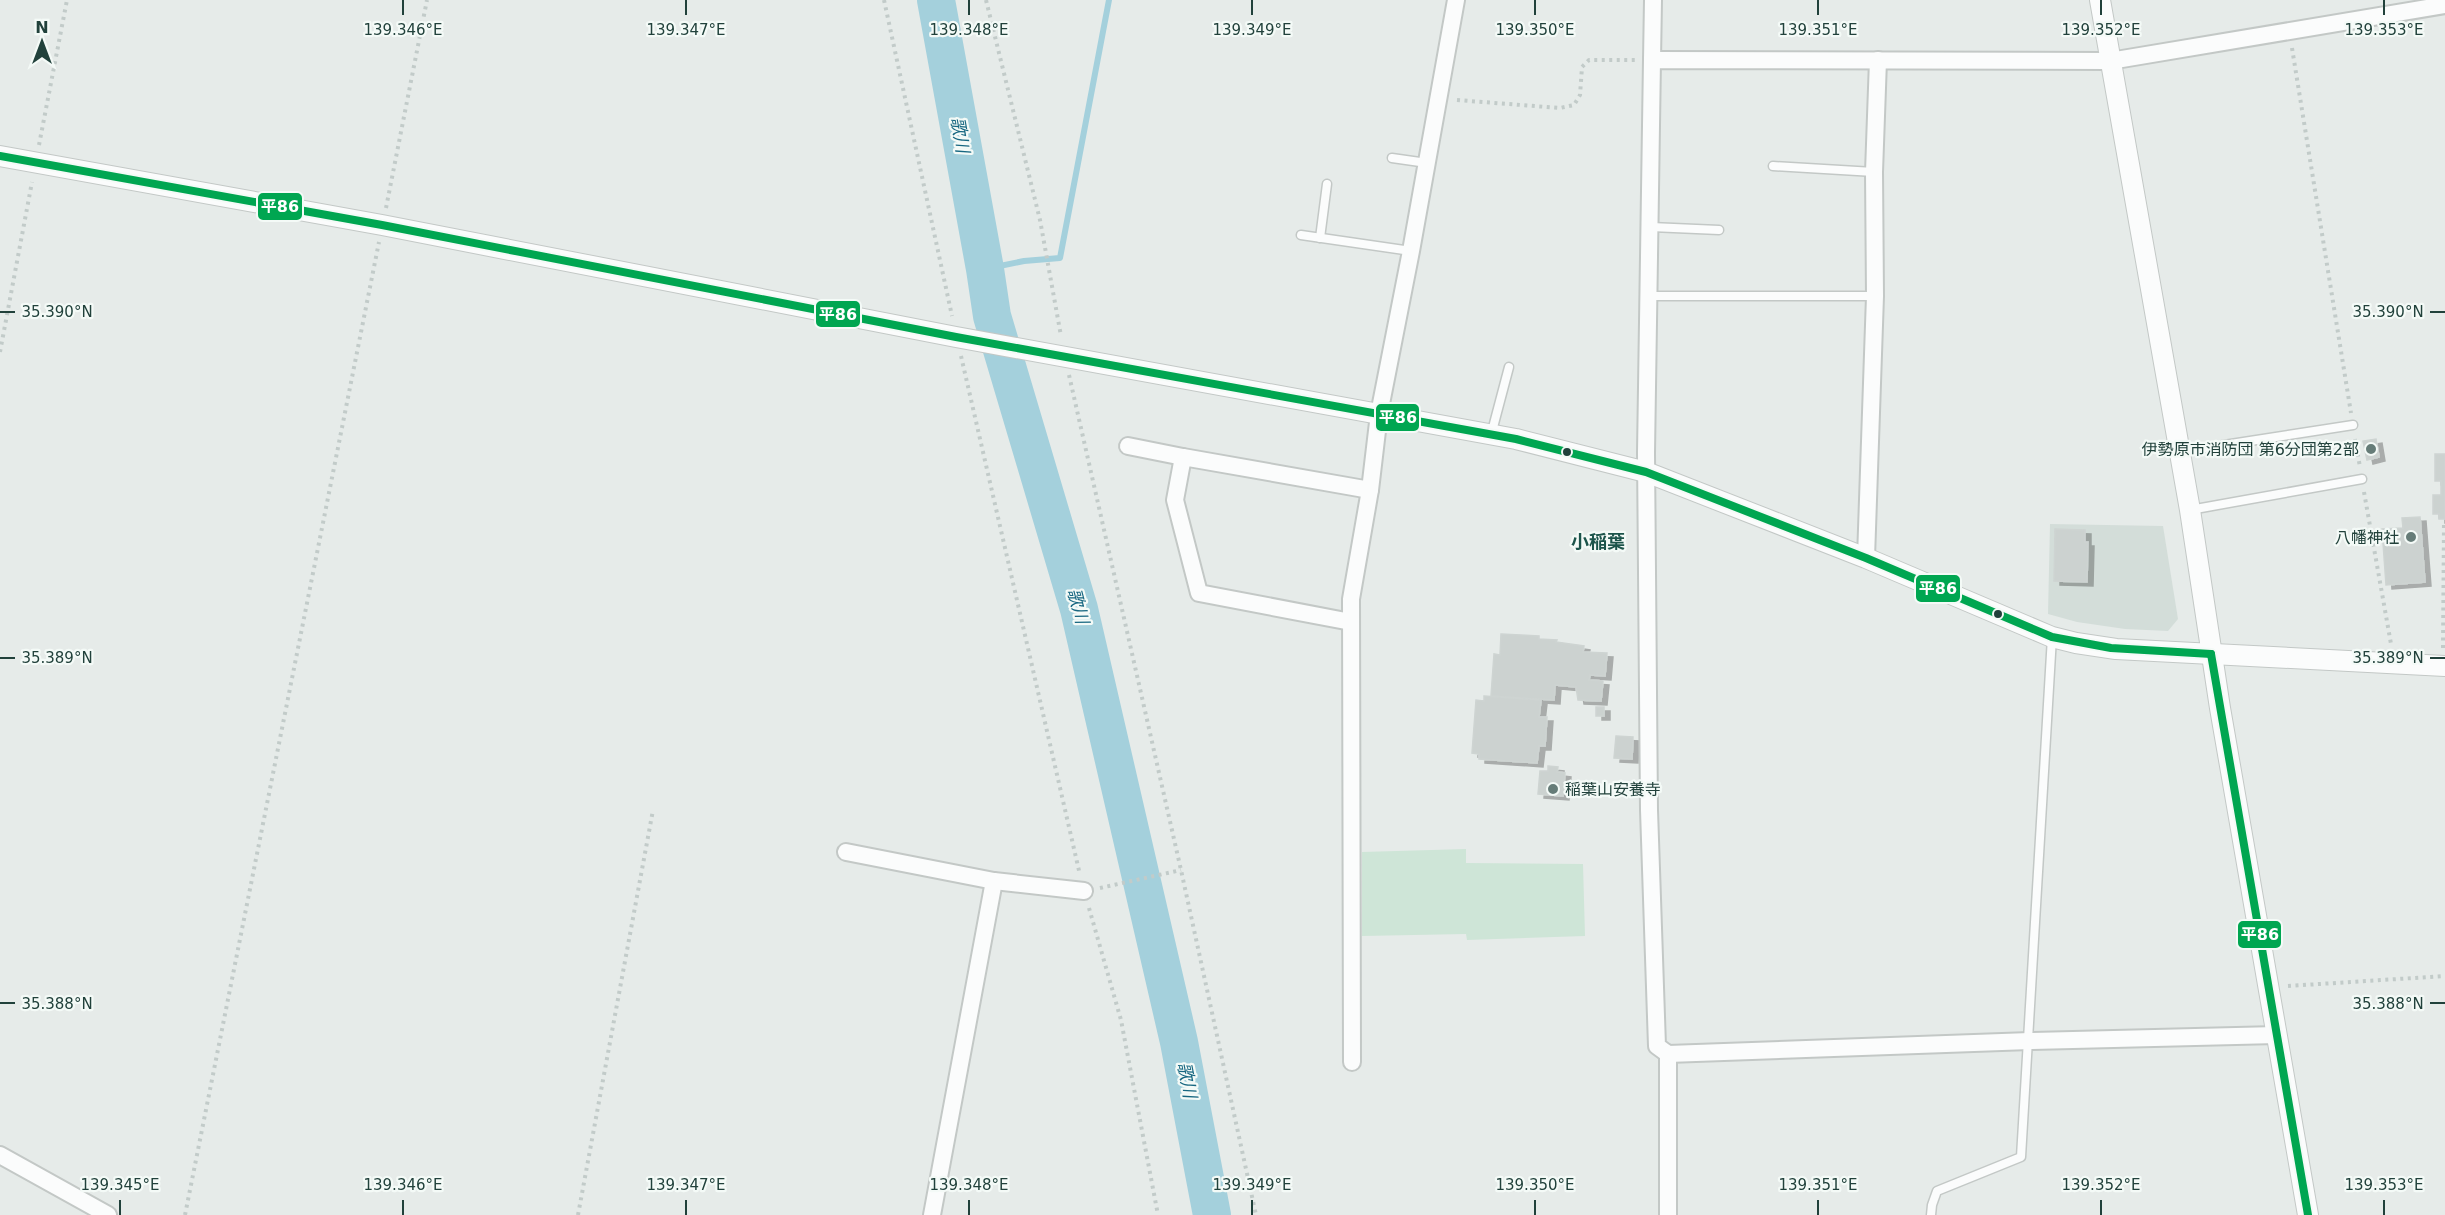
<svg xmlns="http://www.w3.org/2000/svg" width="2445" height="1215" viewBox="0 0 2445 1215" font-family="'DejaVu Sans','Noto Sans JP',sans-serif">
<defs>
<filter id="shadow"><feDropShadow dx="6" dy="4" stdDeviation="0" flood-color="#0004"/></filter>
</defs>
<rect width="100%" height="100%" fill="#e6ebe9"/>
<polygon fill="#d3ddd9" points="2050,524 2163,526 2178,619 2168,631 2125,629 2077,622 2048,614"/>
<polygon fill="#cee5d7" points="1466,849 1466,863 1583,864 1585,936 1467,940 1466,934 1362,936 1362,852"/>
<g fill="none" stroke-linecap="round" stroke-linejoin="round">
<polyline stroke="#a4d0dc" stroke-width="6" points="985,269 1024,261 1060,258 1109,0"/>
<polyline stroke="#a4d0dc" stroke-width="38" points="936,0 985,269 992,316 1079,609 1179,1042 1212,1215"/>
</g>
<g fill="#ccd2d0" stroke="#ced4d2" stroke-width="1.5" filter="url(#shadow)">
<polygon points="2376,439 2379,457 2367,460 2363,441"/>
<polygon points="2435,454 2445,454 2445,519 2439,519 2439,514 2433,514 2433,495 2441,495 2441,481 2435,481"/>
<polygon points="2420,517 2425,582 2386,585 2382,529 2403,528 2402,518"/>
<polygon points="2055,529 2085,530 2085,542 2088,542 2087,582 2054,581"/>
<polygon points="1501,634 1539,636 1539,639 1557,640 1556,642 1584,646 1583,652 1607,653 1605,676 1590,675 1589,680 1603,681 1601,701 1578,700 1576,687 1555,685 1554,700 1491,696 1494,654 1500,655"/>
<polygon points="1484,696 1541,700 1539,717 1547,717 1545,746 1539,746 1537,763 1479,759 1479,754 1472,753 1476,700 1484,701"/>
<rect x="1596" y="707" width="8" height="9"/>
<polygon points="1616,736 1633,737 1632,759 1614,758"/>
<polygon points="1548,766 1558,767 1557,772 1565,773 1563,796 1538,794 1540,771 1548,771"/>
</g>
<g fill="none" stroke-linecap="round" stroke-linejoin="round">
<defs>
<g id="service">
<polyline points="1392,158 1427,163"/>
<polyline points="1773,166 1874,172"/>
<polyline points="1651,227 1719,230"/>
<polyline points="1301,235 1411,251"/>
<polyline points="1320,238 1327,184"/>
<polyline points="1648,296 1875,296"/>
<polyline points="1491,435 1509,367"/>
<polyline points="2179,452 2353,425"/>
<polyline points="2190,510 2362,479"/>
<polyline points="1931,1215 1932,1205 1937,1191 2021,1157 2052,637"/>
</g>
<g id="minor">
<polyline points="1652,60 1653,0"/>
<polyline points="1128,446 1183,457"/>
<polyline points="1866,558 1875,296 1874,172 1878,60"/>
<polyline points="1351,622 1199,593 1175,500 1183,457 1370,490"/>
<polyline points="846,852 994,881 1084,891"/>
<polyline points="2277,1035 2030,1041 1668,1054 1657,1046 1649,810 1646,453 1652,60 2110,61 2445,5"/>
<polyline points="1668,1054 1668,1215"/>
<polyline points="1352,1062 1351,599 1370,490 1379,414 1411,251 1456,0"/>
<polyline points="0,1155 108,1215"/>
<polyline points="932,1215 994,881"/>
</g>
<g id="tertiary">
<polyline points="2100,0 2190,510 2220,708 2308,1215"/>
<polyline points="0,156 382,225 956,337 1516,439 1646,472 1866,558 2052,637 2076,643 2116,649 2445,666"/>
</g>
</defs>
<use href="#service" stroke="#c3c8c6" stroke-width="11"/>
<use href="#minor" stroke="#c3c8c6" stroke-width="20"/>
<use href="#tertiary" stroke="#c3c8c6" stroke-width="22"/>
<g stroke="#c2cbc9" stroke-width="4" stroke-dasharray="3 4.5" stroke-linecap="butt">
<polyline points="884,0 952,316"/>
<polyline points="986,0 1040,220 1061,336"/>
<polyline points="2292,48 2351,413"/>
<polyline points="1457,100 1560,108 1574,105 1580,95 1582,67 1589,60 1636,60"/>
<polyline points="39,145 67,0"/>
<polyline points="386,208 427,0"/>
<polyline points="0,352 32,182"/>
<polyline points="961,356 1080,875"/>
<polyline points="1069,375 1181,870 1256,1215"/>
<polyline points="2355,439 2360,467"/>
<polyline points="2364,492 2391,644"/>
<polyline points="2443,648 2444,523"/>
<polyline points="1100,888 1181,870"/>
<polyline points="1089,908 1121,1020 1158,1215"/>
<polyline points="2288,986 2445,976"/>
<polyline points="185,1215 379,242"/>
<polyline points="578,1215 653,810"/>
</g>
<use href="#service" stroke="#fbfcfc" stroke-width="8"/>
<use href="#minor" stroke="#fbfcfc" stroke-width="16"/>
<use href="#tertiary" stroke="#fbfcfc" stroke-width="20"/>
<defs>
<g id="bus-1">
<polyline points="0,156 382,225 956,337 1516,439 1646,472 1866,558 2052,637 2111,648 2211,654"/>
<polyline points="2211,654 2308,1215"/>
</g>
</defs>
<use href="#bus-1" stroke="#f4faf7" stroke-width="12"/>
<use href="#bus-1" stroke="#00a651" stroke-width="8"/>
</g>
<path fill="none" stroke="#21413b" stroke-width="2" d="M403 0V15M686 0V15M969 0V15M1252 0V15M1535 0V15M1818 0V15M2101 0V15M2384 0V15M0 312H15M2430 312H2445M0 658H15M2430 658H2445M0 1003H15M2430 1003H2445M120 1200V1215M403 1200V1215M686 1200V1215M969 1200V1215M1252 1200V1215M1535 1200V1215M1818 1200V1215M2101 1200V1215M2384 1200V1215"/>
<g fill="#667c78" stroke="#f4faf7" stroke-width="2">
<circle cx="2371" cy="449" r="6"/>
<circle cx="2411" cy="537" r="6"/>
<circle cx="1553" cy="789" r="6"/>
</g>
<g fill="#21413b" stroke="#f4faf7" stroke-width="2">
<circle cx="1567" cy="452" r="5"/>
<circle cx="1998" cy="614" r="5"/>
</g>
<g text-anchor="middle" stroke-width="4.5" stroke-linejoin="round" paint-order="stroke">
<g font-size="16" fill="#21413b" stroke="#f4faf7" text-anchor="end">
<text x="2359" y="455">伊勢原市消防団 第6分団第2部</text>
<text x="2399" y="543">八幡神社</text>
<text x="1565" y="795" text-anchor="start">稲葉山安養寺</text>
</g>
<g font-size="18" font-style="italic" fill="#176781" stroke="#f4faf7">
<text transform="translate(960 135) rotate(80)" y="6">歌川</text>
<text transform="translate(1078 606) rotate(75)" y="6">歌川</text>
<text transform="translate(1187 1080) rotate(79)" y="6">歌川</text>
</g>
<g font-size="18" font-weight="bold" fill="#1c544b" stroke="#f4faf7">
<text x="1598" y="548">小稲葉</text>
</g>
</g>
<g font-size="15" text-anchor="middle" fill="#21413b" stroke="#f4faf7" stroke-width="4.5" stroke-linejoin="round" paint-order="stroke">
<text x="403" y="35">139.346°E</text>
<text x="686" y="35">139.347°E</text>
<text x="969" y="35">139.348°E</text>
<text x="1252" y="35">139.349°E</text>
<text x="1535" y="35">139.350°E</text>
<text x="1818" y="35">139.351°E</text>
<text x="2101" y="35">139.352°E</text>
<text x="2384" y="35">139.353°E</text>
<text x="57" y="317">35.390°N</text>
<text x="2388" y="317">35.390°N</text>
<text x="57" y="663">35.389°N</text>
<text x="2388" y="663">35.389°N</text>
<text x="57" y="1009">35.388°N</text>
<text x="2388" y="1009">35.388°N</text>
<text x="120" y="1190">139.345°E</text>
<text x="403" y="1190">139.346°E</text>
<text x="686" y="1190">139.347°E</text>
<text x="969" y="1190">139.348°E</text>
<text x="1252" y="1190">139.349°E</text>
<text x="1535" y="1190">139.350°E</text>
<text x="1818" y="1190">139.351°E</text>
<text x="2101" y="1190">139.352°E</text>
<text x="2384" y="1190">139.353°E</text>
</g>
<g stroke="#f4faf7" stroke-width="2">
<rect x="257" y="192" width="46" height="29" rx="6" fill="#00a651"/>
<rect x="815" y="300" width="46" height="28" rx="6" fill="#00a651"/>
<rect x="1375" y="403" width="45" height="29" rx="6" fill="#00a651"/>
<rect x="1915" y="574" width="46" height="29" rx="6" fill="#00a651"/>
<rect x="2237" y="920" width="45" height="29" rx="6" fill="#00a651"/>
</g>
<g font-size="16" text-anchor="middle" font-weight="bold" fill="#fff">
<text x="280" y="212">平86</text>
<text x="838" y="320">平86</text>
<text x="1398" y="423">平86</text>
<text x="1938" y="594">平86</text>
<text x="2260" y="940">平86</text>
</g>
<g transform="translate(42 42)" stroke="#f4faf7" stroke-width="4.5" paint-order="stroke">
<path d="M0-4.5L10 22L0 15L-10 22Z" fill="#21413b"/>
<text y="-9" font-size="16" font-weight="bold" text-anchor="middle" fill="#21413b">N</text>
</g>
</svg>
